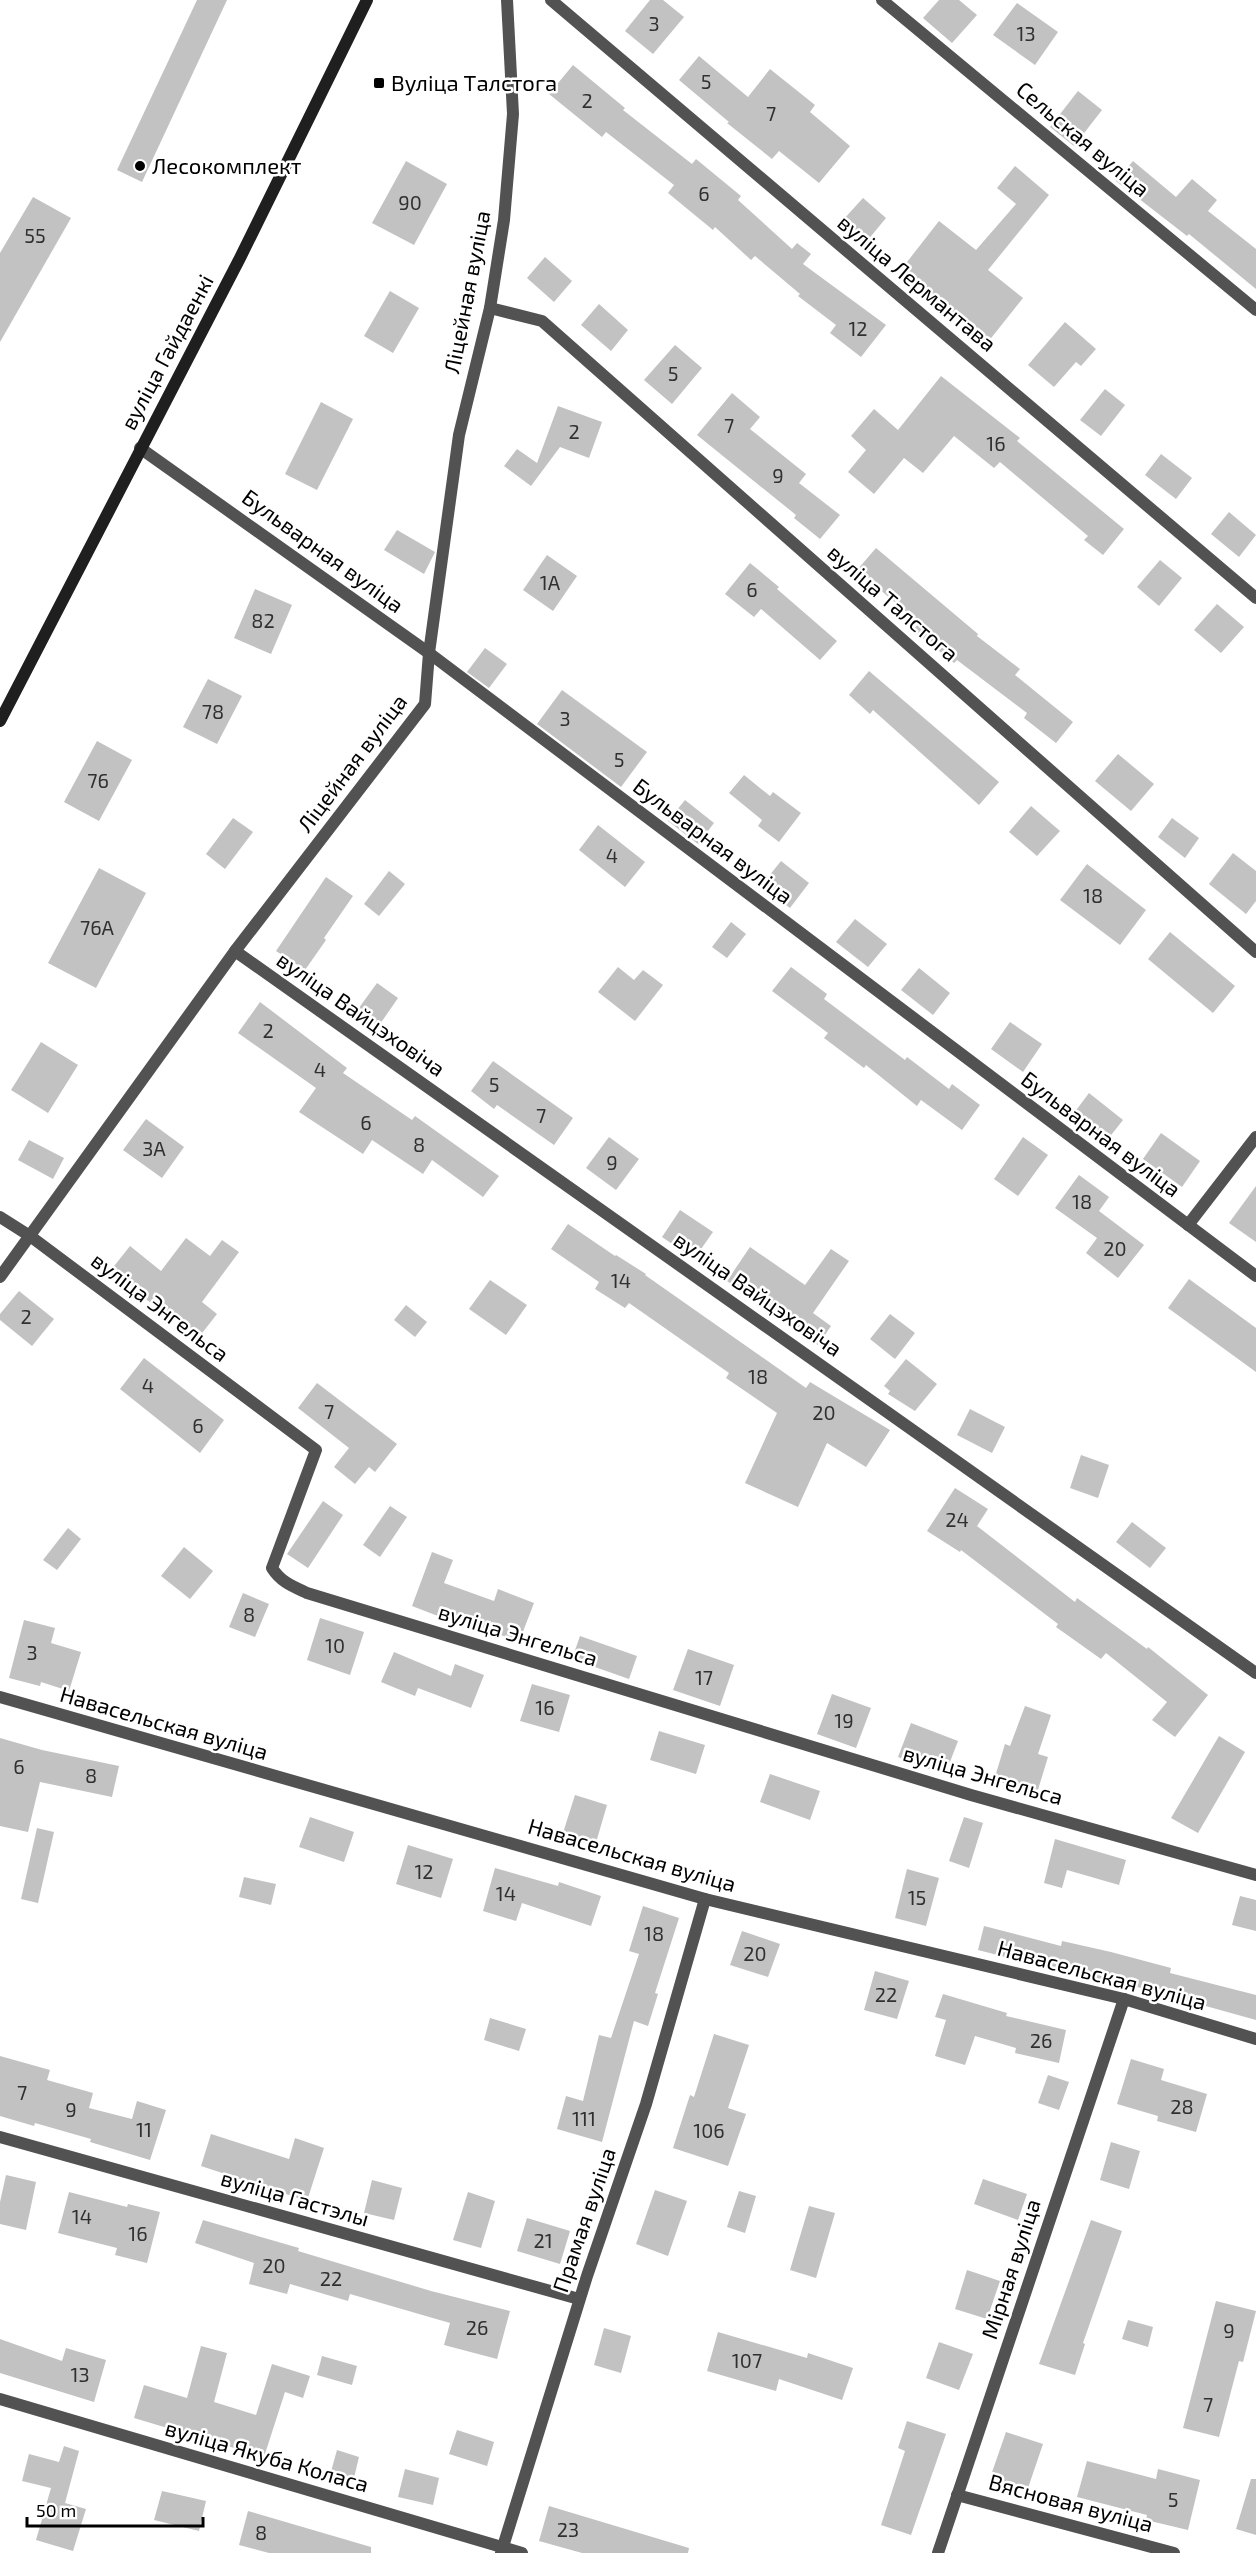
<svg xmlns="http://www.w3.org/2000/svg" width="1256" height="2553" viewBox="0 0 1256 2553" font-family="'Exo 2',sans-serif">
<rect width="100%" height="100%" fill="#fff"/>
<g fill="#c2c2c2">
<polygon points="197,0 227,0 142,182 117,170"/>
<polygon points="650,0 663,0 684,17 653,54 625,31"/>
<polygon points="939,0 959,0 977,15 952,43 923,18"/>
<polygon points="1017,3 1058,32 1035,65 993,35"/>
<polygon points="699,56 748,97 770,69 815,105 810,112 850,146 819,183 779,151 772,159 727,123 729,122 679,80"/>
<polygon points="573,65 625,108 623,110 692,164 696,159 741,196 738,200 792,249 797,243 811,254 803,264 886,325 861,357 830,333 836,325 798,296 800,294 755,256 751,260 715,227 713,230 668,193 674,185 606,132 602,137 549,94"/>
<polygon points="1078,91 1102,110 1074,146 1050,127"/>
<polygon points="406,161 447,184 414,245 372,223"/>
<polygon points="1133,161 1176,197 1192,179 1217,200 1208,211 1256,249 1256,289 1189,234 1187,236 1116,181"/>
<polygon points="1015,166 1049,195 988,270 1023,298 988,342 900,271 939,221 976,250 1016,204 997,188"/>
<polygon points="33,197 71,218 0,342 0,253"/>
<polygon points="863,198 886,218 867,241 843,220"/>
<polygon points="545,257 572,281 554,302 527,278"/>
<polygon points="390,291 419,308 393,353 364,336"/>
<polygon points="599,304 628,330 611,351 581,325"/>
<polygon points="1065,322 1096,349 1081,366 1076,362 1054,387 1028,365"/>
<polygon points="675,345 702,368 672,404 644,380"/>
<polygon points="941,376 1020,438 1017,441 1124,529 1103,555 1084,540 1088,536 1000,462 994,468 954,436 923,473 904,458 874,494 848,472 866,450 851,436 874,409 898,430"/>
<polygon points="1105,389 1125,405 1101,436 1080,420"/>
<polygon points="732,393 760,417 750,429 806,474 799,483 840,515 820,539 794,518 796,515 697,435"/>
<polygon points="321,402 353,419 317,490 285,474"/>
<polygon points="558,406 602,422 589,458 560,447 531,486 504,466 517,449 537,463"/>
<polygon points="1161,454 1192,478 1176,499 1145,475"/>
<polygon points="1229,512 1256,535 1239,557 1211,534"/>
<polygon points="397,530 435,552 424,574 384,550"/>
<polygon points="876,548 978,634 977,636 1020,669 1015,675 1073,722 1056,743 1024,718 1027,713 957,660 954,663 913,630 919,623 857,570"/>
<polygon points="547,555 577,576 553,611 523,590"/>
<polygon points="1160,560 1182,578 1159,606 1137,587"/>
<polygon points="750,563 779,587 777,589 837,641 820,660 761,609 754,617 725,594"/>
<polygon points="255,589 292,605 271,654 234,638"/>
<polygon points="1217,604 1244,627 1221,653 1194,630"/>
<polygon points="485,648 507,664 489,688 467,672"/>
<polygon points="869,671 999,782 979,805 873,710 870,714 849,695"/>
<polygon points="208,679 242,696 217,744 183,727"/>
<polygon points="562,690 647,752 621,787 537,724"/>
<polygon points="97,741 132,760 99,821 64,802"/>
<polygon points="1118,754 1154,784 1131,811 1095,781"/>
<polygon points="744,775 770,796 773,792 801,813 779,842 758,826 762,820 729,793"/>
<polygon points="685,800 714,823 698,844 668,821"/>
<polygon points="1031,806 1060,831 1037,856 1009,832"/>
<polygon points="233,818 253,832 225,869 206,854"/>
<polygon points="1172,818 1199,838 1185,858 1158,837"/>
<polygon points="598,825 645,862 625,887 579,850"/>
<polygon points="1233,853 1256,871 1256,901 1246,914 1209,884"/>
<polygon points="781,861 809,883 790,908 761,886"/>
<polygon points="1087,864 1146,910 1120,945 1060,900"/>
<polygon points="99,868 146,893 96,988 48,963"/>
<polygon points="389,871 405,884 379,916 364,904"/>
<polygon points="326,877 353,896 324,938 326,940 305,970 276,951"/>
<polygon points="855,919 887,944 868,967 836,942"/>
<polygon points="731,922 746,934 727,958 712,947"/>
<polygon points="1170,932 1235,986 1213,1013 1148,959"/>
<polygon points="618,967 634,980 643,970 663,985 635,1021 598,992"/>
<polygon points="791,967 827,994 824,999 905,1060 907,1057 949,1089 952,1084 980,1105 962,1130 921,1100 917,1106 866,1065 864,1068 824,1038 828,1033 772,991"/>
<polygon points="919,968 950,993 933,1015 901,990"/>
<polygon points="377,983 398,998 378,1027 356,1012"/>
<polygon points="260,1002 347,1068 343,1073 412,1120 415,1116 499,1176 483,1197 432,1160 423,1174 372,1140 363,1154 299,1112 316,1088 238,1033"/>
<polygon points="1010,1022 1042,1044 1023,1072 991,1049"/>
<polygon points="41,1042 78,1065 48,1113 11,1090"/>
<polygon points="493,1061 573,1118 554,1145 497,1105 494,1109 471,1091"/>
<polygon points="1089,1093 1123,1120 1108,1139 1074,1113"/>
<polygon points="146,1119 184,1147 162,1178 123,1150"/>
<polygon points="1161,1133 1200,1161 1182,1187 1143,1159"/>
<polygon points="609,1137 639,1159 616,1190 586,1168"/>
<polygon points="1023,1137 1048,1155 1018,1196 994,1179"/>
<polygon points="29,1140 64,1158 53,1179 18,1160"/>
<polygon points="1079,1175 1109,1197 1099,1211 1144,1245 1118,1278 1086,1253 1097,1238 1055,1208"/>
<polygon points="1256,1186 1256,1242 1229,1223"/>
<polygon points="680,1210 713,1232 694,1259 662,1237"/>
<polygon points="568,1224 615,1256 616,1255 646,1274 645,1275 806,1388 810,1382 890,1430 866,1467 827,1443 798,1507 745,1483 777,1413 726,1378 729,1373 629,1303 625,1308 595,1289 599,1282 551,1249"/>
<polygon points="186,1238 210,1256 222,1240 239,1252 202,1302 217,1314 199,1337 155,1301 152,1304 111,1270 130,1246 161,1271"/>
<polygon points="750,1247 805,1285 831,1249 849,1261 813,1313 831,1326 818,1345 727,1281"/>
<polygon points="1189,1279 1256,1328 1256,1372 1168,1308"/>
<polygon points="490,1280 527,1305 506,1335 469,1309"/>
<polygon points="19,1291 54,1319 32,1346 0,1320 0,1314"/>
<polygon points="406,1305 427,1322 415,1337 394,1320"/>
<polygon points="890,1314 915,1333 895,1359 870,1339"/>
<polygon points="144,1358 224,1420 200,1453 120,1389"/>
<polygon points="906,1359 937,1384 915,1411 888,1394 890,1391 884,1386"/>
<polygon points="317,1383 397,1444 375,1472 369,1467 355,1484 334,1467 349,1448 298,1408"/>
<polygon points="970,1409 1005,1427 992,1453 957,1435"/>
<polygon points="1081,1455 1109,1465 1098,1498 1070,1488"/>
<polygon points="955,1488 988,1509 977,1526 1075,1602 1077,1598 1147,1649 1148,1647 1208,1695 1175,1737 1152,1720 1167,1702 1106,1653 1101,1659 1056,1627 1058,1624 961,1550 960,1552 927,1531"/>
<polygon points="323,1501 343,1515 308,1568 287,1554"/>
<polygon points="390,1506 407,1517 380,1557 363,1545"/>
<polygon points="1132,1522 1166,1548 1150,1568 1116,1542"/>
<polygon points="68,1528 81,1539 57,1570 43,1560"/>
<polygon points="184,1547 213,1571 190,1599 161,1576"/>
<polygon points="432,1552 453,1560 444,1583 494,1601 498,1589 534,1603 519,1642 457,1618 456,1623 412,1606"/>
<polygon points="243,1593 269,1604 255,1637 229,1627"/>
<polygon points="320,1618 364,1632 350,1675 307,1660"/>
<polygon points="24,1620 55,1628 51,1643 81,1652 69,1691 41,1682 40,1686 9,1678"/>
<polygon points="580,1636 637,1656 629,1679 572,1659"/>
<polygon points="688,1649 734,1665 720,1706 673,1690"/>
<polygon points="394,1652 451,1676 455,1664 484,1675 471,1708 418,1688 415,1696 381,1682"/>
<polygon points="532,1684 570,1695 559,1732 520,1721"/>
<polygon points="832,1694 871,1708 856,1748 817,1734"/>
<polygon points="1025,1706 1051,1715 1038,1754 1048,1757 1037,1793 994,1780 1005,1744 1010,1746"/>
<polygon points="911,1723 958,1741 945,1775 898,1757"/>
<polygon points="659,1731 705,1745 696,1774 650,1760"/>
<polygon points="1219,1736 1245,1752 1198,1833 1171,1818"/>
<polygon points="0,1738 42,1750 119,1766 112,1797 40,1782 28,1832 0,1826"/>
<polygon points="770,1774 820,1791 810,1820 760,1802"/>
<polygon points="575,1795 607,1805 595,1846 562,1836"/>
<polygon points="310,1817 354,1832 344,1862 299,1847"/>
<polygon points="964,1817 983,1823 969,1868 949,1861"/>
<polygon points="37,1828 54,1832 38,1903 21,1899"/>
<polygon points="1055,1839 1126,1860 1119,1885 1067,1870 1062,1888 1044,1883"/>
<polygon points="408,1845 453,1859 441,1898 396,1884"/>
<polygon points="495,1868 558,1886 559,1882 601,1896 591,1926 522,1903 516,1921 483,1911"/>
<polygon points="907,1869 939,1878 926,1926 895,1918"/>
<polygon points="244,1877 276,1884 271,1905 239,1897"/>
<polygon points="1240,1896 1256,1900 1256,1931 1232,1925"/>
<polygon points="643,1906 679,1918 655,1993 658,1994 648,2026 634,2021 602,2142 557,2129 566,2096 583,2101 599,2035 611,2038 639,1954 629,1951"/>
<polygon points="984,1926 1061,1946 1062,1941 1111,1952 1171,1968 1170,1973 1256,1995 1256,2020 1105,1978 1104,1982 978,1950"/>
<polygon points="742,1931 780,1944 768,1977 730,1965"/>
<polygon points="875,1971 909,1981 897,2019 864,2010"/>
<polygon points="943,1994 1007,2013 1006,2016 1066,2030 1059,2063 1015,2053 1016,2048 975,2036 965,2065 935,2056 946,2020 935,2017"/>
<polygon points="490,2018 526,2029 519,2051 484,2040"/>
<polygon points="714,2034 749,2045 728,2108 746,2114 728,2166 673,2148 690,2095 694,2097"/>
<polygon points="0,2056 50,2070 47,2080 93,2093 89,2108 132,2119 137,2101 166,2110 150,2160 90,2142 91,2139 35,2123 34,2126 0,2116"/>
<polygon points="1131,2059 1164,2069 1161,2080 1207,2094 1196,2132 1157,2121 1158,2116 1117,2104"/>
<polygon points="1048,2075 1069,2082 1059,2110 1038,2103"/>
<polygon points="211,2134 289,2159 295,2138 324,2148 307,2201 201,2166"/>
<polygon points="1111,2142 1140,2151 1129,2189 1100,2180"/>
<polygon points="6,2175 36,2182 26,2230 0,2224 0,2202"/>
<polygon points="983,2179 1027,2194 1018,2220 974,2204"/>
<polygon points="372,2180 402,2188 394,2220 364,2213"/>
<polygon points="655,2190 687,2201 668,2256 636,2244"/>
<polygon points="739,2191 756,2196 745,2233 727,2227"/>
<polygon points="69,2192 127,2207 128,2204 160,2212 147,2263 115,2255 117,2248 58,2233"/>
<polygon points="468,2192 495,2201 481,2248 453,2240"/>
<polygon points="809,2206 835,2213 816,2278 790,2270"/>
<polygon points="527,2218 570,2231 560,2264 517,2251"/>
<polygon points="203,2220 299,2248 298,2251 431,2291 510,2311 497,2359 444,2345 450,2323 350,2294 348,2301 290,2284 287,2294 249,2284 254,2263 195,2243"/>
<polygon points="1091,2220 1122,2231 1083,2343 1085,2344 1075,2375 1039,2364"/>
<polygon points="967,2270 1000,2281 987,2319 955,2309"/>
<polygon points="1216,2301 1256,2311 1243,2362 1239,2361 1219,2437 1183,2428"/>
<polygon points="1128,2320 1153,2327 1148,2347 1122,2339"/>
<polygon points="604,2328 631,2336 621,2373 594,2365"/>
<polygon points="718,2332 807,2358 808,2353 853,2368 842,2400 779,2379 776,2391 707,2371"/>
<polygon points="0,2339 62,2361 66,2348 106,2360 94,2402 0,2373"/>
<polygon points="939,2342 973,2354 959,2390 926,2378"/>
<polygon points="201,2346 227,2353 214,2402 256,2415 272,2364 310,2376 303,2398 285,2392 264,2457 134,2418 144,2385 187,2398"/>
<polygon points="322,2356 357,2366 352,2385 317,2375"/>
<polygon points="907,2421 946,2434 911,2535 881,2525 905,2451 898,2448"/>
<polygon points="457,2430 494,2442 487,2466 449,2454"/>
<polygon points="1006,2432 1043,2444 1027,2491 990,2478"/>
<polygon points="64,2446 79,2451 65,2503 86,2509 73,2551 36,2540 51,2488 22,2481 29,2454 59,2462"/>
<polygon points="337,2450 359,2457 353,2482 330,2475"/>
<polygon points="1087,2461 1156,2479 1158,2469 1200,2480 1188,2530 1146,2520 1147,2515 1077,2497"/>
<polygon points="405,2469 439,2478 433,2505 398,2497"/>
<polygon points="1251,2479 1256,2479 1256,2535 1236,2529"/>
<polygon points="162,2491 206,2501 199,2531 154,2520"/>
<polygon points="549,2506 689,2548 688,2553 582,2553 539,2541"/>
<polygon points="248,2511 371,2547 371,2553 269,2553 239,2545"/>
</g>
<g fill="none" stroke-linecap="round" stroke-linejoin="round">
<g stroke="#525252" stroke-width="12">
<polyline points="551,0 1256,598"/>
<polyline points="882,0 1256,310"/>
<polyline points="490,308 542,321 1256,952"/>
<polyline points="140,448 429,653 1256,1276"/>
<polyline points="235,951 1256,1673"/>
<path d="M0 1217 30 1236 316 1450 272 1568C281 1582 292 1586 307 1593L971 1795 1256 1875"/>
<polyline points="1188,1225 1256,1137"/>
<polyline points="0,1277 235,951 425,704 429,653 459,435 490,308 504,220 513,114 507,0"/>
<polyline points="0,1697 705,1899 1124,1999 1256,2039"/>
<polyline points="0,2137 579,2299"/>
<polyline points="0,2399 522,2553"/>
<polyline points="957,2495 1174,2553"/>
<polyline points="501,2553 587,2276 646,2104 705,1899"/>
<polyline points="938,2553 1124,1999"/>
</g>
<polyline stroke="#1f1f1f" stroke-width="12" points="0,721 240,258 367,0"/>
</g>
<g fill="#000" stroke="#fff" stroke-width="2">
<rect x="373" y="77" width="12" height="12" rx="3"/>
<circle cx="140" cy="166" r="6"/>
</g>
<g text-anchor="middle" stroke-width="5" stroke-linejoin="round" paint-order="stroke">
<g font-size="20" fill="#303030">
<text x="654" y="31">3</text>
<text x="1026" y="41">13</text>
<text x="706" y="89">5</text>
<text x="587" y="108">2</text>
<text x="771" y="121">7</text>
<text x="704" y="201">6</text>
<text x="410" y="210">90</text>
<text x="35" y="243">55</text>
<text x="858" y="336">12</text>
<text x="673" y="381">5</text>
<text x="729" y="433">7</text>
<text x="574" y="439">2</text>
<text x="996" y="451">16</text>
<text x="778" y="483">9</text>
<text x="550" y="590">1А</text>
<text x="752" y="597">6</text>
<text x="263" y="628">82</text>
<text x="213" y="719">78</text>
<text x="565" y="726">3</text>
<text x="619" y="767">5</text>
<text x="98" y="788">76</text>
<text x="612" y="863">4</text>
<text x="1093" y="903">18</text>
<text x="97" y="935">76А</text>
<text x="268" y="1038">2</text>
<text x="320" y="1077">4</text>
<text x="494" y="1092">5</text>
<text x="541" y="1123">7</text>
<text x="366" y="1130">6</text>
<text x="419" y="1152">8</text>
<text x="154" y="1156">3А</text>
<text x="612" y="1170">9</text>
<text x="1082" y="1209">18</text>
<text x="1115" y="1256">20</text>
<text x="621" y="1288">14</text>
<text x="26" y="1324">2</text>
<text x="758" y="1384">18</text>
<text x="148" y="1393">4</text>
<text x="329" y="1419">7</text>
<text x="824" y="1420">20</text>
<text x="198" y="1433">6</text>
<text x="957" y="1527">24</text>
<text x="249" y="1622">8</text>
<text x="335" y="1653">10</text>
<text x="32" y="1660">3</text>
<text x="704" y="1685">17</text>
<text x="545" y="1715">16</text>
<text x="844" y="1728">19</text>
<text x="19" y="1774">6</text>
<text x="91" y="1783">8</text>
<text x="424" y="1879">12</text>
<text x="506" y="1901">14</text>
<text x="917" y="1905">15</text>
<text x="654" y="1941">18</text>
<text x="755" y="1961">20</text>
<text x="886" y="2002">22</text>
<text x="1041" y="2048">26</text>
<text x="22" y="2100">7</text>
<text x="1182" y="2114">28</text>
<text x="71" y="2117">9</text>
<text x="584" y="2126">111</text>
<text x="144" y="2137">11</text>
<text x="709" y="2138">106</text>
<text x="82" y="2224">14</text>
<text x="138" y="2241">16</text>
<text x="543" y="2248">21</text>
<text x="274" y="2273">20</text>
<text x="331" y="2286">22</text>
<text x="477" y="2335">26</text>
<text x="1229" y="2338">9</text>
<text x="747" y="2368">107</text>
<text x="80" y="2382">13</text>
<text x="1208" y="2412">7</text>
<text x="1173" y="2507">5</text>
<text x="568" y="2537">23</text>
<text x="261" y="2540">8</text>
</g>
<g font-size="22" fill="#000" stroke="#fff" text-anchor="start">
<text x="391" y="91">Вуліца Талстога</text>
<text x="152" y="174">Лесокомплект</text>
</g>
<g font-size="22" fill="#000" stroke="#fff">
<text transform="translate(1083 139) rotate(40)" y="8">Сельская вуліца</text>
<text transform="translate(917 283) rotate(40)" y="8">вуліца Лермантава</text>
<text transform="translate(467 292) rotate(-79)" y="8">Ліцейная вуліца</text>
<text transform="translate(167 352) rotate(-62)" y="8">вуліца Гайдаенкі</text>
<text transform="translate(323 551) rotate(36)" y="8">Бульварная вуліца</text>
<text transform="translate(893 603) rotate(41)" y="8">вуліца Талстога</text>
<text transform="translate(352 763) rotate(-53)" y="8">Ліцейная вуліца</text>
<text transform="translate(713 841) rotate(37)" y="8">Бульварная вуліца</text>
<text transform="translate(361 1014) rotate(35)" y="8">вуліца Вайцэховіча</text>
<text transform="translate(1101 1134) rotate(37)" y="8">Бульварная вуліца</text>
<text transform="translate(758 1294) rotate(35)" y="8">вуліца Вайцэховіча</text>
<text transform="translate(160 1307) rotate(37)" y="8">вуліца Энгельса</text>
<text transform="translate(518 1635) rotate(17)" y="8">вуліца Энгельса</text>
<text transform="translate(164 1723) rotate(16)" y="8">Навасельская вуліца</text>
<text transform="translate(983 1775) rotate(16)" y="8">вуліца Энгельса</text>
<text transform="translate(632 1855) rotate(16)" y="8">Навасельская вуліца</text>
<text transform="translate(1102 1975) rotate(15)" y="8">Навасельская вуліца</text>
<text transform="translate(295 2198) rotate(16)" y="8">вуліца Гастэлы</text>
<text transform="translate(584 2220) rotate(-71)" y="8">Прамая вуліца</text>
<text transform="translate(1011 2269) rotate(-72)" y="8">Мірная вуліца</text>
<text transform="translate(267 2456) rotate(16)" y="8">вуліца Якуба Коласа</text>
<text transform="translate(1071 2503) rotate(15)" y="8">Вясновая вуліца</text>
</g>
</g>
<path d="M27 2517v9h176v-9" fill="none" stroke="#000000" stroke-width="3"/>
<text x="36" y="2517" font-size="18" fill="#000000" stroke="#ffffff" stroke-width="4.5" paint-order="stroke">50 m</text>
</svg>
